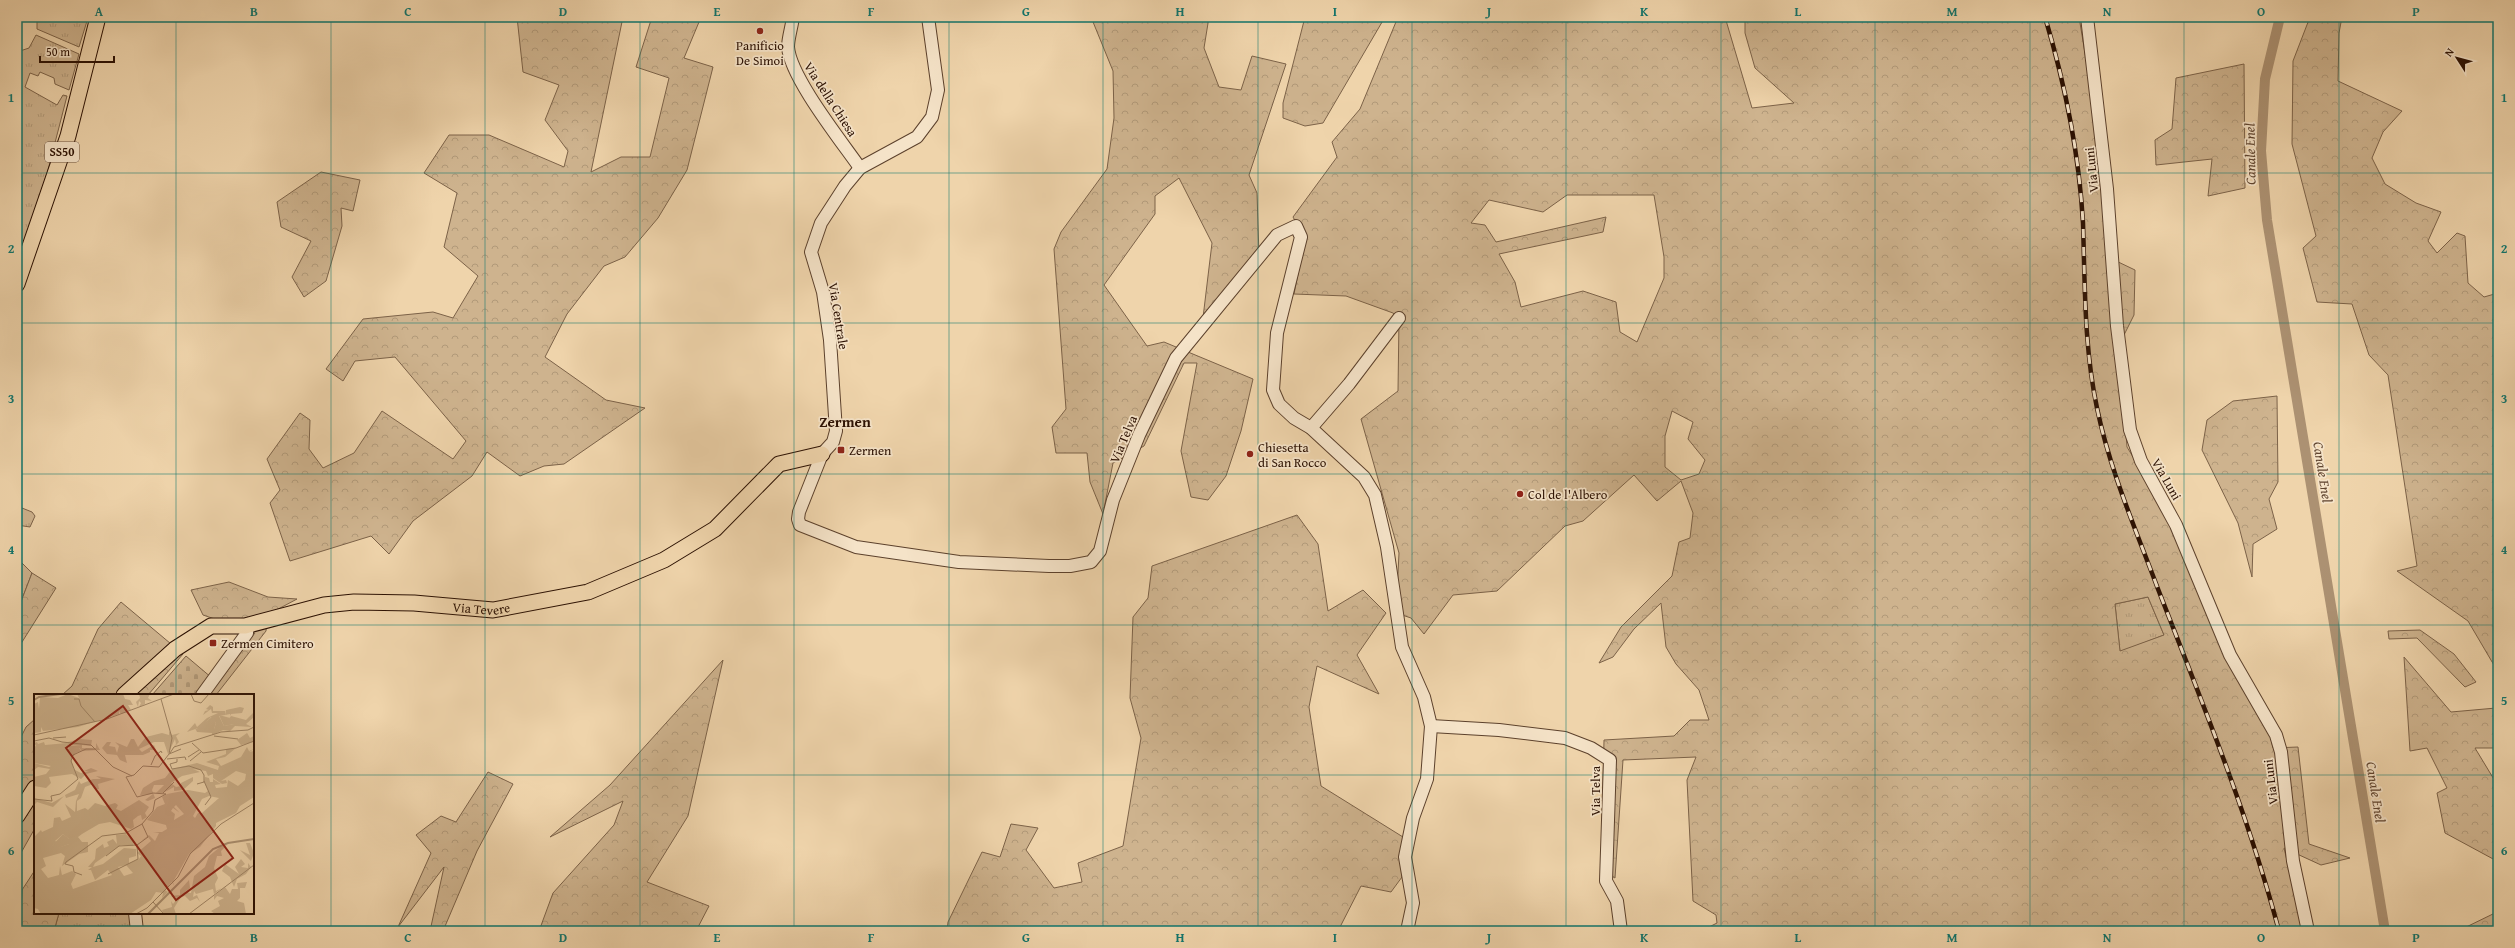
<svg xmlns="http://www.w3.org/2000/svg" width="2515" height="948" viewBox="0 0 2515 948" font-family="'Gentium Book Plus',serif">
<defs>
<pattern id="grass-tufts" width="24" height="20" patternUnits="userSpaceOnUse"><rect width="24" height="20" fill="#ceb38e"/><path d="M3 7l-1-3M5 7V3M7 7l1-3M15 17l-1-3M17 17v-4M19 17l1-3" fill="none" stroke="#b19979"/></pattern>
<pattern id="forest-crowns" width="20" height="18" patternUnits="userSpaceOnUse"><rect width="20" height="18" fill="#ceb38e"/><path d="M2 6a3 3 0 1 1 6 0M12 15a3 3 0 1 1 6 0" fill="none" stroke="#b19979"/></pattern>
<pattern id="cemetery-stones" width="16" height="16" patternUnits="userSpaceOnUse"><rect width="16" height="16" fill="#ceb38e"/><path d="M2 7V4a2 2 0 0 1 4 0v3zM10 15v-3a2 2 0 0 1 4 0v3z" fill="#b19979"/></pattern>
</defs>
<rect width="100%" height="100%" fill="#efd4ab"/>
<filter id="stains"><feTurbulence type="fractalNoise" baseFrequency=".005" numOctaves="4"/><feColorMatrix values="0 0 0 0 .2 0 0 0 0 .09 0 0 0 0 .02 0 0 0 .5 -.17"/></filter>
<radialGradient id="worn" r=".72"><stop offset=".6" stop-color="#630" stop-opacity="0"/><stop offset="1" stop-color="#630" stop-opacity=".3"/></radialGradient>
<g fill="url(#grass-tufts)" stroke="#7c6248">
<polygon points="37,17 84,17 87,21 79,47 37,29"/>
<polygon points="36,35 79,54 69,90 55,84 54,78 40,72 38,76 30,73 25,87 57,105 63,95 67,96 48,170 17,265 17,50 20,51 29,48"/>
<polygon points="22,508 32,512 35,516 30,527 17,525 17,510 21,511"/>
<polygon points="17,558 32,573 17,612"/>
<polygon points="2148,597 2164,635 2120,652 2115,604"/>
<polygon points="59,913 135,913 137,931 54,931"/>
</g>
<g fill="url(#forest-crowns)" stroke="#7c6248" fill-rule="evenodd">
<polygon points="517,17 623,17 591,172 621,157 650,157 669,78 636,67 652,17 705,17 699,22 684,58 713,67 687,170 658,218 625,257 604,266 567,314 545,357 606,400 645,408 564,464 544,466 520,476 487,452 472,476 413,521 389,554 371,536 290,561 270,503 280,490 267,459 300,413 310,420 309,449 323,468 354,453 382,411 453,459 466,441 395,357 355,361 343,381 326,369 363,319 433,312 453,318 478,276 444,247 457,193 424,173 449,135 489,135 564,167 568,151 545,120 559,85 523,72"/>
<polygon points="1091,17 1209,17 1204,48 1219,87 1241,90 1252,56 1286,64 1249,175 1257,193 1259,256 1202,326 1212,243 1179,178 1155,196 1155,214 1104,285 1147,346 1164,342 1253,379 1241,431 1226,476 1208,500 1191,497 1181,451 1197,363 1184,363 1144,446 1113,463 1103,514 1090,482 1087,453 1056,453 1052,427 1066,409 1054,249 1061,232 1107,169 1114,118 1113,71"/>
<polygon points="1305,17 1385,17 1323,123 1305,126 1283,118 1283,103"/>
<path d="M1398 17H1725L1752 108 1794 103 1755 68 1745 33V17H2079L2092 95 2112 259 2135 270 2134 315 2119 345 2127 447 2155 493 2269 730 2273 748 2298 747 2309 844 2350 858 2321 865 2284 848 2304 931H1701L1717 923 1716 915 1693 901 1687 780 1696 757 1623 760 1615 878 1601 870 1604 740 1674 736 1690 720H1709L1699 690 1676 664 1666 647 1661 603 1634 629 1613 657 1599 663 1621 627 1672 576 1679 542 1690 538 1693 513 1681 481 1657 501 1634 475 1583 521 1565 526 1497 591 1453 595 1424 634 1411 618 1396 613 1399 553 1361 419 1398 391 1399 318 1393 313 1346 296 1294 294 1305 239 1293 217 1337 157 1332 142 1360 109ZM1567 195H1654L1664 257V278L1637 342 1620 332 1616 302 1583 291 1521 307 1515 282 1499 254 1603 232 1606 217 1496 242 1485 225 1471 223 1489 200 1543 212ZM1672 411 1693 422 1688 439 1705 460 1699 474 1681 480 1665 467V436ZM2148 597 2164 635 2120 651 2115 604Z"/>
<polygon points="2310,17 2342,17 2339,33 2338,81 2402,111 2383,132 2372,158 2385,184 2416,203 2441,212 2428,241 2437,253 2457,233 2465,236 2468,283 2484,297 2498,293 2498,672 2468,621 2397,571 2417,566 2388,375 2369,355 2352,304 2317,302 2303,248 2316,236 2292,144 2293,61"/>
<polygon points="2244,64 2245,188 2208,196 2212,159 2156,165 2155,140 2172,129 2176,78"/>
<polygon points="321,172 360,180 353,211 341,208 342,226 326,281 304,297 292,277 311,241 281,227 277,202"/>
<polygon points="2277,396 2278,482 2269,499 2277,529 2253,544 2252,577 2238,523 2202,450 2207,420 2233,401"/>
<polygon points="1297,515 1318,544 1328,611 1363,590 1386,613 1357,655 1379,694 1317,666 1309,707 1321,786 1403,837 1402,877 1391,892 1361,886 1339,929 1328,931 947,931 948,922 982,852 1000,857 1011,824 1038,828 1026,850 1054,888 1082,882 1078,863 1123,846 1141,738 1130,698 1133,617 1148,598 1152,566"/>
<polygon points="32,573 56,588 17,650 17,612"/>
<polygon points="229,582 268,597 297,599 267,615 266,631 216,695 204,695 255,633 203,615 191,590"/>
<polygon points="121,602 183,654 148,695 62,695 72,686 98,629"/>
<polygon points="2420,630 2454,654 2476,682 2465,687 2417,638 2389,639 2388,631"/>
<polygon points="2404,657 2451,712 2496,708 2498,748 2475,748 2498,786 2498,931 2458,931 2497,912 2495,860 2445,833 2437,793 2447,788 2427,748 2410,751"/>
<polygon points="723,660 688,816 647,882 709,906 696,931 539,931 553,893 614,825 623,801 550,837 610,785"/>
<polygon points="35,719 35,828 17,860 17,745 26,727"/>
<polygon points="488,772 513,784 477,851 443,931 430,931 444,867 398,927 431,853 416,835 441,816 456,822"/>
<polygon points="35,870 35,913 59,913 54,931 20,931 22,890"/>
</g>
<polygon fill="url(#cemetery-stones)" stroke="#7c6248" points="186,656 212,678 197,695 152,695"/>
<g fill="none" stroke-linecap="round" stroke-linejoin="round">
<polyline stroke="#ac9172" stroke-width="10" points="2280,17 2265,79 2261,151 2267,220 2385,931"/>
<defs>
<g id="minor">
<path d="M793 17C792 26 788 38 788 47 790 77 842 142 860 168"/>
<polyline points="928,17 938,90 932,117 917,137 860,168 845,186 821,223 811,252 823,292 830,340 836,431 833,442 822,454 799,512 798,519 800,525 856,547 959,562 1049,566 1070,566 1091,562 1100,551 1113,500 1139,435 1176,358 1277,235 1296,226 1301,237 1277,333 1273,390 1279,404 1294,418 1311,428 1364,477 1375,495 1387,547 1402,647 1424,697 1431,726 1427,779 1413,818 1405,857 1413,903 1407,931"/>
<polyline points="2087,17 2107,189 2117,326 2130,430 2141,461 2176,525 2230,655 2276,735 2281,752 2293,861 2308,931"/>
<polyline points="1311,428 1349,384 1399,318"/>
<polyline points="202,695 247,633 248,625"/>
<polyline points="1431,726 1499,730 1565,738 1591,748 1610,760 1606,881 1617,901 1621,931"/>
<polyline points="135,913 137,931"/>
</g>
<g id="major">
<polyline points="17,284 68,136 98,17"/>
<path id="s1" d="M124 695 175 649 211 626H245L324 605 354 602 414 603 493 610 588 592 664 560 715 529 779 464 822 454"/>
<polyline points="17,816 35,788"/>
</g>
</defs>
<use href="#minor" stroke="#5c412c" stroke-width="14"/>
<use href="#major" stroke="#2b1002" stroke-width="17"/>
<use href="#minor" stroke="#f5e3c8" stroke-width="12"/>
<use href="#major" stroke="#efd4ab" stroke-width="15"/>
<defs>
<path id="rail" d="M2045 17C2065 84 2079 152 2083 223 2085 285 2084 347 2097 408 2110 471 2136 530 2158 589 2202 702 2248 814 2279 931"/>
</defs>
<use href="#rail" stroke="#2b1002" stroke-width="4.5"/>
<use href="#rail" stroke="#f5e3c8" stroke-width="3" stroke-dasharray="9" stroke-linecap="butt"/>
</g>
<path fill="none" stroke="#0f766e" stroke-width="1" stroke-opacity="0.55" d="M176 17V695M331 17V931M485 17V931M640 17V931M794 17V931M949 17V931M1103 17V931M1258 17V931M1412 17V931M1566 17V931M1721 17V931M1875 17V931M2030 17V931M2184 17V931M2339 17V931M17 173H2498M17 323H2498M17 474H2498M17 625H2498M17 775H35M253 775H2498M176 913V931"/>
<g fill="#8f2418" stroke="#f5e3c8" stroke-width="1.5">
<circle cx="760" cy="31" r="4"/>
<rect x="837" y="446" width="8" height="8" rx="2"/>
<circle cx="1250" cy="454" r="4"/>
<circle cx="1520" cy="494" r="4"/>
<rect x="209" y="639" width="8" height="8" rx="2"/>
</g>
<g text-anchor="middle" stroke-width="3.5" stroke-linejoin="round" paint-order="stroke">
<rect fill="#f5e3c8" stroke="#684f3d" stroke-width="1" x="45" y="142" width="34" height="20" rx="3"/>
<g font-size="12" font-weight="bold" fill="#2b1002">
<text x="62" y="156">SS50</text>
</g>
<g font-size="13" fill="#2b1002" stroke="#f5e3c8" text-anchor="start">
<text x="760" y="50" text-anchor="middle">Panificio<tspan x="760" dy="15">De Simoi</tspan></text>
<text x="1258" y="452">Chiesetta<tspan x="1258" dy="15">di San Rocco</tspan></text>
<text x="849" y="455">Zermen</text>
<text x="1528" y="499">Col de l'Albero</text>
<text x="221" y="648">Zermen Cimitero</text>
</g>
<g font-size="13" fill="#2b1002" stroke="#f5e3c8">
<text transform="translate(831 99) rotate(57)" y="5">Via della Chiesa</text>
<text transform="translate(2091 170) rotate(-96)" y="5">Via Luni</text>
<text transform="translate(839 316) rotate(81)" y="5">Via Centrale</text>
<text transform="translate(1123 439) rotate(-67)" y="5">Via Telva</text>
<text transform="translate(2167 479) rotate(60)" y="5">Via Luni</text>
<text dy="5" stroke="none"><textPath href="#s1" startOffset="385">Via Tevere</textPath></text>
<text transform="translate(2270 782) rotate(-97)" y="5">Via Luni</text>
<text transform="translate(1595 791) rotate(-90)" y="5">Via Telva</text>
</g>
<g font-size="14" font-style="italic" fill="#5f442f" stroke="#f5e3c8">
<text transform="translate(2250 154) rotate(-91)" y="5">Canale Enel</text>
<text transform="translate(2323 472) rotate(81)" y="5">Canale Enel</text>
<text transform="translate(2376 792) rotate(81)" y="5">Canale Enel</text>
</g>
<g font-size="15" font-weight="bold" fill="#2b1002" stroke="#f5e3c8">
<text x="845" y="427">Zermen</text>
</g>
</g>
<g transform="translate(34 694)">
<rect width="220" height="220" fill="#efd4ab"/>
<path d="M34 0 45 4 43 0H89L91 5 96 6 99 11H94L97 16 87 20 85 17V20L44 33 9 37 7 33V38L1 39 0 10 4 8 5 15 6 3 24 4ZM105 0H116L114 4 118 7 111 6V10L105 13 107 9 105 7 104 13 102 8 106 4ZM206 13 210 14 208 19 197 20V22L196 20 191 21 192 16ZM185 21 200 25V30L190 32ZM178 23 182 29 180 35 161 36ZM3 48 4 50 10 48 11 51 33 49 32 55 45 54 47 57 42 59 37 65 40 76 0 69V53L2 52 0 49ZM29 140 35 145V150L17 157 16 154Z" fill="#ceb38e"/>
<path d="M176 11 179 13V17H191V21L185 22 190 32 200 30V25L194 26 197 22 212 26 220 18V23L212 30 218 33 201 32 196 37 189 36 178 41V39L163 38 162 36 169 34 180 35 182 29 177 23 167 33 153 38 161 29 163 33 173 24 184 19H178L177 15 169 21 171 17 175 16 172 15ZM135 37 138 41 146 39 142 42 145 48 138 55 142 50 141 45 134 60 130 48H120L105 55 108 58 120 51 122 56H116V58L109 61H91L93 69 86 66 83 61 73 60 68 54 73 48H77L75 52 81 53 83 59 85 52 81 48 93 53 97 45H100L104 53 112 43 128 39 135 41ZM212 37 216 44 220 42V48L207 51 203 46 213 39ZM46 45 58 46 57 52 48 51V54L62 55V49L66 56 48 57 45 54 33 57 36 52 47 51H36L31 54 34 48ZM213 53 215 57 220 55 215 58 220 57V103L206 112 202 119 182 129V132L166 153 155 160 139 188 140 192 138 188 131 196 134 198 128 204 129 199 122 198 117 206 96 220H7L4 215 0 214V143L7 136 8 138 19 133 20 124 26 123 28 127 37 123 31 110 41 118 42 107 45 100 32 104 31 101 41 96 45 87 47 90 59 85H67L62 82 81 85 64 90 65 95H60L59 90 51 93 47 104 43 107V117L51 114 54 116 61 109 71 112 81 109 84 111 82 115 87 117 105 106 115 113 111 119 113 123 108 126 107 121 104 122 99 126 100 133 97 135 76 128 65 130 48 140 44 143 48 148H54V158L45 160 28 172 31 162 27 159 9 164 12 172 7 175 14 184 25 181 26 172 28 181 38 177 42 180 37 190 39 195 78 181 74 176 61 186 57 176H54L58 173H54L61 165 62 155 69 150 70 154 75 152 73 148 79 145 83 150 82 141 92 140 100 148 99 152 87 151 61 169 59 173 69 170 90 154 102 155V162L95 164V169L105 165 107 162 103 159 117 147 114 143 107 147 115 141 121 147 125 139 119 138H128L133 135 132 131 113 126 123 113 131 110 128 103 133 100 154 96 171 99 174 97 170 88 171 83 175 84 176 88H179V85L187 90 181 91 182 94 193 93 194 86 204 92 211 86 212 80 202 77 187 87 192 86 193 89 188 90 179 84V80L174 82 172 77 159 75 166 78 148 82 137 89 142 93 147 92V89L159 83V87L149 96 140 97V93L129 99H122L130 91H120L118 96 121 104 114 107 111 106 119 100 106 101 109 94 120 87 131 84 138 75 163 69 184 76 185 72 172 68 192 60V55L202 54 191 63 182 65 187 72 207 63ZM175 102 185 104 168 119H164L161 124 159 122 168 105ZM142 111 150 120 140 126 141 120 137 117 139 114 146 119 140 113ZM29 140 35 145V150L17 156 19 151 27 149 21 147ZM92 171 99 179 90 182 84 173ZM0 69 15 73 23 69 28 73 37 74 47 79 55 77H50L57 74 64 77 52 80 47 85 38 80 15 83 17 89 12 94 0 92V83L12 80 16 75 4 73 0 76ZM30 102 19 113 3 108 0 111V104L18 109ZM212 149H216L220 159 217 167 206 156 216 161ZM193 151 187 157 188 162H183L180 174 184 184 181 190 182 197 188 194 180 200 179 195 162 200 160 197 159 203 163 201 166 208 163 204 156 207 151 202 147 203 140 214 142 220H130L128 216 138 213 137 207 139 210 144 204 136 202 146 201V196L155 186 156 194 151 198 157 199 160 182 171 173 175 162 186 153ZM207 165 211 170 207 173 214 174V169L217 173 212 180 203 185 200 193 196 183 188 177 191 170 205 180 201 173ZM213 188 211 194H206V204L203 207 210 209 212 220H181L177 217 186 212 184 207 190 204 183 202 180 206V202L191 193 196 200 198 195H204L203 189Z" fill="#ceb38e" fill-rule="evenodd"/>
<path fill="none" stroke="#ac9172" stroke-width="2" d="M0 6 5 3 26 0M114 220 179 155 194 149 220 145"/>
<path fill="none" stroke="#a18667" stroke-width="1" d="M157 0 160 7 167 9 175 0M40 5H45L47 12 61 28M0 41 73 25 140 0M180 42 204 45M19 44 32 43M0 47 15 44 28 48 57 51 79 73 98 82M158 49 169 59 202 54 220 47M136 59 140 53 187 38 214 36 220 33M135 60 147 55M154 63 165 56M133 65 151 63 152 66M143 65V68L136 70 138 75 155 72 167 76 170 81V88L163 90M156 67 167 58M117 71 121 62 127 57 128 59M170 87 177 103 171 111M129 99 140 88M0 105 18 107 17 102 26 100 44 85 37 67 39 61 52 55H62M72 162 85 152 103 151 114 143 108 130M74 180 104 165 103 152M48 181 40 178 39 172 31 170 32 168 68 142 92 139 108 130 119 117 121 106 132 100 119 99 103 103 92 83 100 81 109 72 125 73 135 60 138 44 127 5M119 208 130 220M102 220 113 214 144 183 156 160 187 130 220 109M155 220 220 171"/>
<path fill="#8f2418" fill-opacity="0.15" stroke="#8f2418" stroke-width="2" d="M89 12 199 164 142 206 32 54Z"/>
<rect width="220" height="220" fill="none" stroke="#2b1002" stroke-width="2"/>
</g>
<rect width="2515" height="948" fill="none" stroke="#efd4ab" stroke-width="44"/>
<g transform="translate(2457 58) rotate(306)" stroke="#f5e3c8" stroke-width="3" paint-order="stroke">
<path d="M0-3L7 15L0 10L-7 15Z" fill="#2b1002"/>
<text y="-6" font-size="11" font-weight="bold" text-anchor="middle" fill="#2b1002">N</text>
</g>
<path d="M40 56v6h74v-6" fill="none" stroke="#2b1002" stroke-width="2"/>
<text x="46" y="56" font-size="12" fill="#2b1002" stroke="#f5e3c8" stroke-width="3" paint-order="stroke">50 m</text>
<rect x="22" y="22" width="2471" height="904" fill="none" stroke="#0f766e" stroke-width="1.5"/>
<g font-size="13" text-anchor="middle" font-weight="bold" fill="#0f766e">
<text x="99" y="16">A</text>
<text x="254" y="16">B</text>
<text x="408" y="16">C</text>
<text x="563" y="16">D</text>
<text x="717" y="16">E</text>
<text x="871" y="16">F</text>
<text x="1026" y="16">G</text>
<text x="1180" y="16">H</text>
<text x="1335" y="16">I</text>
<text x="1489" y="16">J</text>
<text x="1644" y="16">K</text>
<text x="1798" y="16">L</text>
<text x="1952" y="16">M</text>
<text x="2107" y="16">N</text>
<text x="2261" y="16">O</text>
<text x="2416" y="16">P</text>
<text x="11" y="102">1</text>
<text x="2504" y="102">1</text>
<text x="11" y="253">2</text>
<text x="2504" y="253">2</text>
<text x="11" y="403">3</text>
<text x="2504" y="403">3</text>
<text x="11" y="554">4</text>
<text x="2504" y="554">4</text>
<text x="11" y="705">5</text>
<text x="2504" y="705">5</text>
<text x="11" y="855">6</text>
<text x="2504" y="855">6</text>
<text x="99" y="942">A</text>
<text x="254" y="942">B</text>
<text x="408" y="942">C</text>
<text x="563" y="942">D</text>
<text x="717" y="942">E</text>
<text x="871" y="942">F</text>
<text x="1026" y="942">G</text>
<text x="1180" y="942">H</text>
<text x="1335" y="942">I</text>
<text x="1489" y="942">J</text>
<text x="1644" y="942">K</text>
<text x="1798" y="942">L</text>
<text x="1952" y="942">M</text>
<text x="2107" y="942">N</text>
<text x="2261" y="942">O</text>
<text x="2416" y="942">P</text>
</g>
<rect width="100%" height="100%" filter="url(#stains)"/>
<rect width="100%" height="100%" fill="url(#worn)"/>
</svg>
